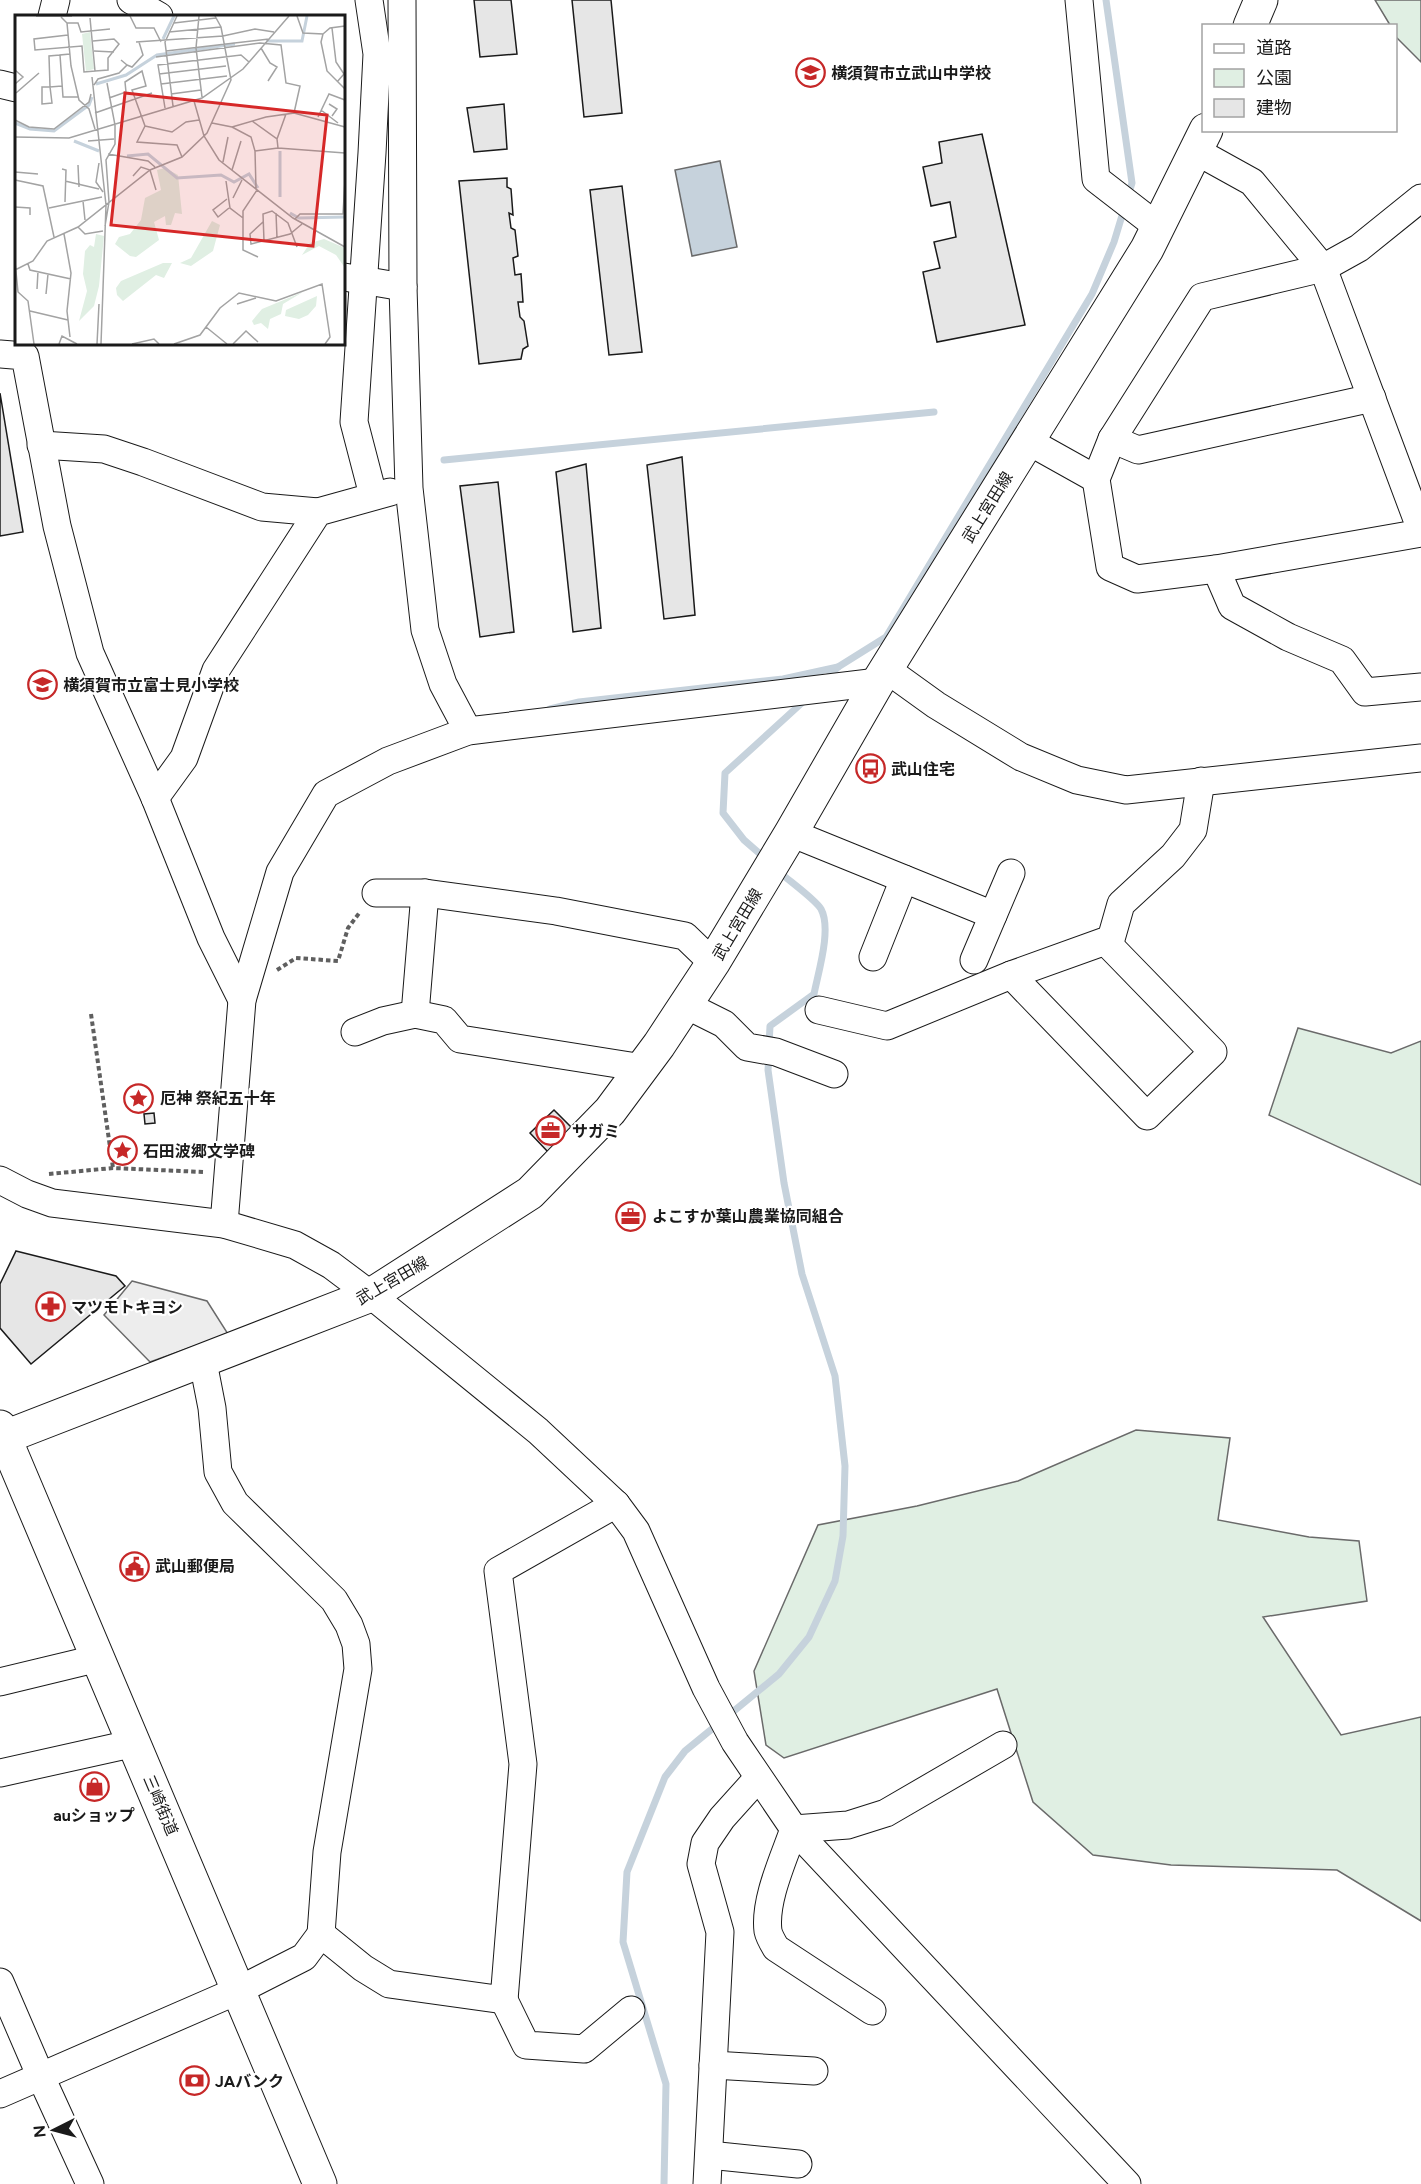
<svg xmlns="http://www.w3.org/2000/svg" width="1421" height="2184" viewBox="0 0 1421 2184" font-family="Figtree,'Noto Sans JP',sans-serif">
<rect width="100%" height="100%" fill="#fff"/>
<g fill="#e0efe3" stroke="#6a6a6a" stroke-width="1.5">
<polygon points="1375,0 1421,0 1421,62 1396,37 1396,26 1390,25"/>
<polygon points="1298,1028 1391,1053 1421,1041 1421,1185 1269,1115"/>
<polygon points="1136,1430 1230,1438 1218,1520 1309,1537 1359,1541 1367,1601 1263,1617 1341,1735 1421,1717 1421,1921 1337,1870 1171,1865 1093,1855 1033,1802 997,1689 784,1758 766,1745 754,1671 818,1525 917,1506 1018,1481"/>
</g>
<polygon fill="#ededed" stroke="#6a6a6a" stroke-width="1.5" points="132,1281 207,1301 228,1334 150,1362 104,1315"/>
<polygon fill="#c6d2dc" stroke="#6a6a6a" stroke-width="1.5" points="720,161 737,247 692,256 675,170"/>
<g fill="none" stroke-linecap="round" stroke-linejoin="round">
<g stroke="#c6d2dc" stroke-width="7">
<polyline points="1106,0 1132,183 1128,196"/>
<polyline points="444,460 934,412"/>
<polyline points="825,680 838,667 886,637 1092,294 1114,242 1124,209"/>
<polyline points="550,709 579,702 783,679 838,667"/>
<polyline points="766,859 744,840 723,813 725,773 805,700"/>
<path d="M769 1045 770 1026 814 994C818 973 832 929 821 909 815 899 788 880 778 871"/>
<polyline points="729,1715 779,1674 809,1637 835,1581 843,1536 845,1466 835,1376 802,1274 784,1183 768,1070 769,1056"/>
<polyline points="664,2184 666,2084 623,1942 627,1872 665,1777 685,1751 718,1724"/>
</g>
</g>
<g fill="#e6e6e6" stroke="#1a1a1a" stroke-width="1.5">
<polygon points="474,0 511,0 517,54 480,57"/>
<polygon points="572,0 611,0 622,113 584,117"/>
<polygon points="504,104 507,149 474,152 467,108"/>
<polygon points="982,134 1025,325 937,342 923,272 940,268 934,242 956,237 950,202 931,206 923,167 942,163 939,142"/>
<polygon points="507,178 507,187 511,189 513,215 509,213 511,228 515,230 518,256 513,258 515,275 521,274 523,302 518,302 520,317 524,321 528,346 523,349 521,359 479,364 459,181"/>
<polygon points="622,186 642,352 609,355 590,190"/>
<polygon points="0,393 23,532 0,536"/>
<polygon points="682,457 695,615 664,619 647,465"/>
<polygon points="586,464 601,628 573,632 556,472"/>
<polygon points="498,482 514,632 480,637 460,486"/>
<polygon points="554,1110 572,1128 548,1152 530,1133"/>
<polygon points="154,1113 155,1123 145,1124 144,1114"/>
<polygon points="16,1251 116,1276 125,1286 31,1364 0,1328 0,1284"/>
</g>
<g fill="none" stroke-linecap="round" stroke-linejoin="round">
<defs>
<g id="minor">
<polyline points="131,0 159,16"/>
<polyline points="369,0 377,54 372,153 354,422 373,495"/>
<polyline points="402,0 403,287 409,488 425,630 443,684 468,731"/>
<polyline points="1079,0 1096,179 1158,227"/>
<polyline points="52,16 56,0"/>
<polyline points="0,84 16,88"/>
<polyline points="1196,151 1252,182 1323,268 1421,530"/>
<polyline points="1421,198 1359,248 1323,268 1202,297 1112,439 1096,479 1110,567 1137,579 1216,569 1421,533"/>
<polyline points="344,277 403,287"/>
<polyline points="0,354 25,356 57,526 90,653 155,798 211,938 242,1000"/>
<polyline points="1112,439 1138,450 1372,398"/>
<polyline points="1028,441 1096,479"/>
<polyline points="41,445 104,449 143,462 262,507 318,512"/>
<polyline points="1216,569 1232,606 1288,637 1342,660 1365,692 1421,687"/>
<polyline points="886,669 936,705 1021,757 1077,780 1126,790 1421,758"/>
<polyline points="155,798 184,758 216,670 318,512 390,492"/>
<polyline points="791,833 993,915"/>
<polyline points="376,893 425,893 556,911 685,936 713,963"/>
<polyline points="873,957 904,879"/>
<polyline points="974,960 1011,873"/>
<polyline points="1011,975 1147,1116 1213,1052 1106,942"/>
<polyline points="686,1005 724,1024 747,1047 776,1052 834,1074"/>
<polyline points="819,1010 887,1026 1011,975 1111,939 1121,904 1173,856 1193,830 1201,781"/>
<polyline points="415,1014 425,893"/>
<polyline points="355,1032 383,1021 415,1014 444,1020 460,1039 643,1068"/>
<polyline points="0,1180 27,1194 52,1203 224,1224 295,1245 331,1265 371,1295 538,1431 616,1504 636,1531 706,1688 735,1742 794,1829 1127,2184"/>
<polyline points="224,1224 242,1000 280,872 326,794 388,761 468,731 878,682"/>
<polyline points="203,1362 212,1408 218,1472 235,1503 334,1600 349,1625 356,1644 358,1669 327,1852 321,1934"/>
<polyline points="0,1682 99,1658"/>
<polyline points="0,1773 135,1743"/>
<polyline points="0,1982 41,2077 90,2184"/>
<polyline points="504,2000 526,2045 584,2049 631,2010"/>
<path d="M872 2011 776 1948C773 1943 769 1936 768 1931 764 1900 784 1858 794 1829L848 1825 886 1813 1003 1745"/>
<polyline points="713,2065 814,2071"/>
<polyline points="0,2094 239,1990 304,1957 321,1934 363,1968 389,1984 504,2000 523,1764 498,1571 616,1504"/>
<polyline points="709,2155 798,2164"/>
<polyline points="707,2184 720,1932 701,1864 705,1843 722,1818 758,1778"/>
</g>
<g id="major">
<polyline points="1250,26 1261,0"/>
<polyline points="0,1427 320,2184"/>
<polyline points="5,1437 371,1295 530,1193 610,1111 659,1045 713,963 791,833 878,682 1147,249 1206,130"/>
</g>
</defs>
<use href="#minor" stroke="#1a1a1a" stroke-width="29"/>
<use href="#major" stroke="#1a1a1a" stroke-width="35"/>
<g stroke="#5f5f5f" stroke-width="4" stroke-dasharray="4.5 3" stroke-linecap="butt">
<polyline points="277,970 296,958 338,961 348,928 360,912"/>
<polyline points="91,1014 113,1168"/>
<polyline points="49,1174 113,1168 203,1172"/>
</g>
<use href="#minor" stroke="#fff" stroke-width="27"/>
<use href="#major" stroke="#fff" stroke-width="33"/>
</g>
<defs>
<symbol id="school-ring" viewBox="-11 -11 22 22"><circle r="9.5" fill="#fff" stroke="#c62828" stroke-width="1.5"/><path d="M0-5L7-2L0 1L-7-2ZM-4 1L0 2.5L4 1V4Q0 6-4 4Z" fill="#c62828"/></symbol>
<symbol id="bus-ring" viewBox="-11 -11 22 22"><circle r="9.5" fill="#fff" stroke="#c62828" stroke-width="1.5"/><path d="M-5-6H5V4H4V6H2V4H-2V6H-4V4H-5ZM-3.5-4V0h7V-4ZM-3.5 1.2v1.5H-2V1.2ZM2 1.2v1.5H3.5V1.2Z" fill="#c62828"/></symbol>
<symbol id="sight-ring" viewBox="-11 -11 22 22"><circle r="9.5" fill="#fff" stroke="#c62828" stroke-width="1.5"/><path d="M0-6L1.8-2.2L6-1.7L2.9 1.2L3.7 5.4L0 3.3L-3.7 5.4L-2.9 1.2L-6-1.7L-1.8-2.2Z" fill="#c62828"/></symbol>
<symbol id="office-ring" viewBox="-11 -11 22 22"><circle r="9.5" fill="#fff" stroke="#c62828" stroke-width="1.5"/><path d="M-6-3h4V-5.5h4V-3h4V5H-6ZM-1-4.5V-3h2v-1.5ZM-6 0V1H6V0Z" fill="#c62828"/></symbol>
<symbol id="pharmacy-ring" viewBox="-11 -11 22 22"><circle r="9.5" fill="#fff" stroke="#c62828" stroke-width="1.5"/><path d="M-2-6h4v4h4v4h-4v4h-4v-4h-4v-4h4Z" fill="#c62828"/></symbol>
<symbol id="civic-ring" viewBox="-11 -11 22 22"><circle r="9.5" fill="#fff" stroke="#c62828" stroke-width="1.5"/><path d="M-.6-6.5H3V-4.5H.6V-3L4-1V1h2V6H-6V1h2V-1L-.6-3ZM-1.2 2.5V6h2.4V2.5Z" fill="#c62828"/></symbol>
<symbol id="shop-ring" viewBox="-11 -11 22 22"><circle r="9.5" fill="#fff" stroke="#c62828" stroke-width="1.5"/><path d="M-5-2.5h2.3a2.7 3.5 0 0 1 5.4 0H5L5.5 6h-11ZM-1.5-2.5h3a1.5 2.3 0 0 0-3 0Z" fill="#c62828"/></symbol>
<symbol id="bank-ring" viewBox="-11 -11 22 22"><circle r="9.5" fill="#fff" stroke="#c62828" stroke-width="1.5"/><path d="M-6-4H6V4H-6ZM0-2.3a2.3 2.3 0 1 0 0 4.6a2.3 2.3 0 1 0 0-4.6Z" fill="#c62828"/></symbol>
</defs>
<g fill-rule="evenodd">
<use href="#school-ring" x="794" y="56" width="33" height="33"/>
<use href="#school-ring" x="26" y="668" width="33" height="33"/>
<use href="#bus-ring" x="854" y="752" width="33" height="33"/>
<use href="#sight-ring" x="122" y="1082" width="33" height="33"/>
<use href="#office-ring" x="534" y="1114" width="33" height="33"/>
<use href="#sight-ring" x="106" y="1134" width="33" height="33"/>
<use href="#office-ring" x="614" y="1200" width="33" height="33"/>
<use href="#pharmacy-ring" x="34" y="1290" width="33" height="33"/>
<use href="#civic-ring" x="118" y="1550" width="33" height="33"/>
<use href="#shop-ring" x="78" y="1770" width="33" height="33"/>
<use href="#bank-ring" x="178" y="2064" width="33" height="33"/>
</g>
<g text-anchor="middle" stroke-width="4.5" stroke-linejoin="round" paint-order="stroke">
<g font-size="16" font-weight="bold" fill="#1a1a1a" stroke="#fff" text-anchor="start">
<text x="831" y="79">横須賀市立武山中学校</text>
<text x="63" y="691">横須賀市立富士見小学校</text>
<text x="891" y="775">武山住宅</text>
<text x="160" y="1104">厄神 祭紀五十年</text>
<text x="572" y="1137">サガミ</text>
<text x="143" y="1157">石田波郷文学碑</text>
<text x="652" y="1222">よこすか葉山農業協同組合</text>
<text x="71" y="1313">マツモトキヨシ</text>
<text x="155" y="1572">武山郵便局</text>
<text x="94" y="1821" text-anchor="middle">auショップ</text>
<text x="215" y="2087">JAバンク</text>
</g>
<g font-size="16" fill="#1a1a1a" stroke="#fff">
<text transform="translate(987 507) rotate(-58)" y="6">武上宮田線</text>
<text transform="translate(737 924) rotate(-59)" y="6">武上宮田線</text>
<text transform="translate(392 1280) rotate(-30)" y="6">武上宮田線</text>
<text transform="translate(161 1805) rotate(67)" y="6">三崎街道</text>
</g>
</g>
<g transform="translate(15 15)">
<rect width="330" height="330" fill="#fff"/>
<path d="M75 17 79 54 71 56 67 19ZM150 153 163 160 167 199 160 198 156 210H151L150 201 139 207 144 225 121 242 115 241 100 229 104 222 115 219 126 205 130 183 146 175 142 155ZM197 206 205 210 198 236 176 251 165 248 176 243ZM81 219 89 221 84 271 79 291 64 306 72 276 68 259 70 236 75 230 79 232ZM309 224 330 233V253L321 240 304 231 287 240 295 228ZM148 248H157L149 263 141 260 108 286 102 280 101 273 106 266ZM288 277 268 289 266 299 255 304 253 314 246 308 239 310 237 306 247 294ZM302 281 301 291 293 300 284 304 270 301 271 295Z" fill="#e0efe3"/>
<path fill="none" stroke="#c6d2dc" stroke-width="3" d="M148 24 159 1M251 26H287L292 1M81 69 111 60 142 40 220 29M0 108 15 114 39 116 74 90 77 82M59 126 84 136M112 141 133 139 162 163 206 160 219 167 234 159 243 173M265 182V136M275 198 284 203 330 202"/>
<path fill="none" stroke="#a3a3a3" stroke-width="1.5" d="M21 1H57M115 1 121 13H139L146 27M184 1 181 33 187 82M282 1 288 18 308 19 306 27 312 56 330 74M46 2 52 8 56 51 64 85 74 94 80 114M52 8H63L66 17 95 14M159 8 201 3M317 13 321 47 329 59 322 67M154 17 206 12M308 19 315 13 330 11M53 20 19 24 20 35 67 31 69 57 80 56 75 3M78 26 99 24 104 29 93 43V55L80 56M121 27 208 21 240 14 259 17M246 33 255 48 262 52 253 66M79 36 99 37M151 36 254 24M55 39 45 40 48 82H63M45 40 34 41 35 72 47 71M141 42 245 28 266 30 271 68 285 71 279 98 251 102 217 112M112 50 117 52 128 40 124 27M0 55 8 62 0 69M144 59 211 51M77 62 91 190 86 329M146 69 212 61M79 70 83 64 104 58 112 50 106 45M27 72H35L37 88 27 89ZM1 78 24 58M156 79 186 75M94 83 111 77 110 67 127 56 131 71 117 75 130 111 122 127 162 130 167 142M179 86 189 121 204 145 278 203 330 232M314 89 322 94 317 101M158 91 150 27 162 1M150 93 143 50 226 40 234 47M306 95 323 108M80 98 137 78M279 98 330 112M303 102 314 79 330 85M0 105 14 112 39 114 74 87 76 79M237 106 262 124 263 133M197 108 217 112 236 122 240 136 241 174M130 111 157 117 171 107 184 105M0 122 54 123 187 83 228 54 274 1M262 124 271 99M73 126 99 124M240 136 263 133 330 138M93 139 133 146 140 152M208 147 213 122M84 148 81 167 88 177M63 150 64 172M47 154 51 155 50 187M217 155 226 126M0 157 23 159M118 161 126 152 135 155 141 175M0 165 28 171 39 222M50 166 84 174M211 166 215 193 228 203M242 175 228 196V235L243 242M218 183 227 165M212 184 198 195 203 202 214 193M68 186 70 205M0 192 15 193V200M34 193 87 182M261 198 262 223M280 204 285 199H328L330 165M248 207 235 219 236 229 275 219 287 209M90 211 94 187 91 145 100 129V110L92 68M63 212 70 219 88 216M49 219 56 258 52 296 55 322M249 226 248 199 257 196 273 208 282 232M0 247 3 277 13 286 19 329M13 249 15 255 56 264M0 255 18 246 32 226 63 212 135 155 167 142 192 118 216 65 206 12 200 1M22 274 23 256M31 279 33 259M222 289 241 283M15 296 53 305M191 312 212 329M44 329 47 321 62 329M82 329 84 289M117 329 139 324 144 329M159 329 185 320 205 293 224 278 261 286 307 269 315 322 310 329M218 329 231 316 243 327"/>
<path fill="#d62828" fill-opacity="0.15" stroke="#d62828" stroke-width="3" d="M110 78 312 100 298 231 96 210Z"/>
<rect width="330" height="330" fill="none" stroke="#1a1a1a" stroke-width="3"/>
</g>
<rect x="1202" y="24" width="195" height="108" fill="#ffffff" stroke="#a3a3a3" stroke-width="1.5"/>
<rect x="1214" y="44" width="30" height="9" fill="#ffffff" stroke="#a3a3a3" stroke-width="1.5"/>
<text x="1256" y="54" font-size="18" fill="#1a1a1a">道路</text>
<rect x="1214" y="69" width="30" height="18" fill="#e0efe3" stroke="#a3a3a3" stroke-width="1.5"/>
<text x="1256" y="84" font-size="18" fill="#1a1a1a">公園</text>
<rect x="1214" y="99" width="30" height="18" fill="#e6e6e6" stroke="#a3a3a3" stroke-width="1.5"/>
<text x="1256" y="114" font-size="18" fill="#1a1a1a">建物</text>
<g transform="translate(54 2130) rotate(264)" stroke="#ffffff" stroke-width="4.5" paint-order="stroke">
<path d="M0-4.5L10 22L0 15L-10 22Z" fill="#1a1a1a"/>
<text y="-9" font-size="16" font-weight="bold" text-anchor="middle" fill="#1a1a1a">N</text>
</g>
</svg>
